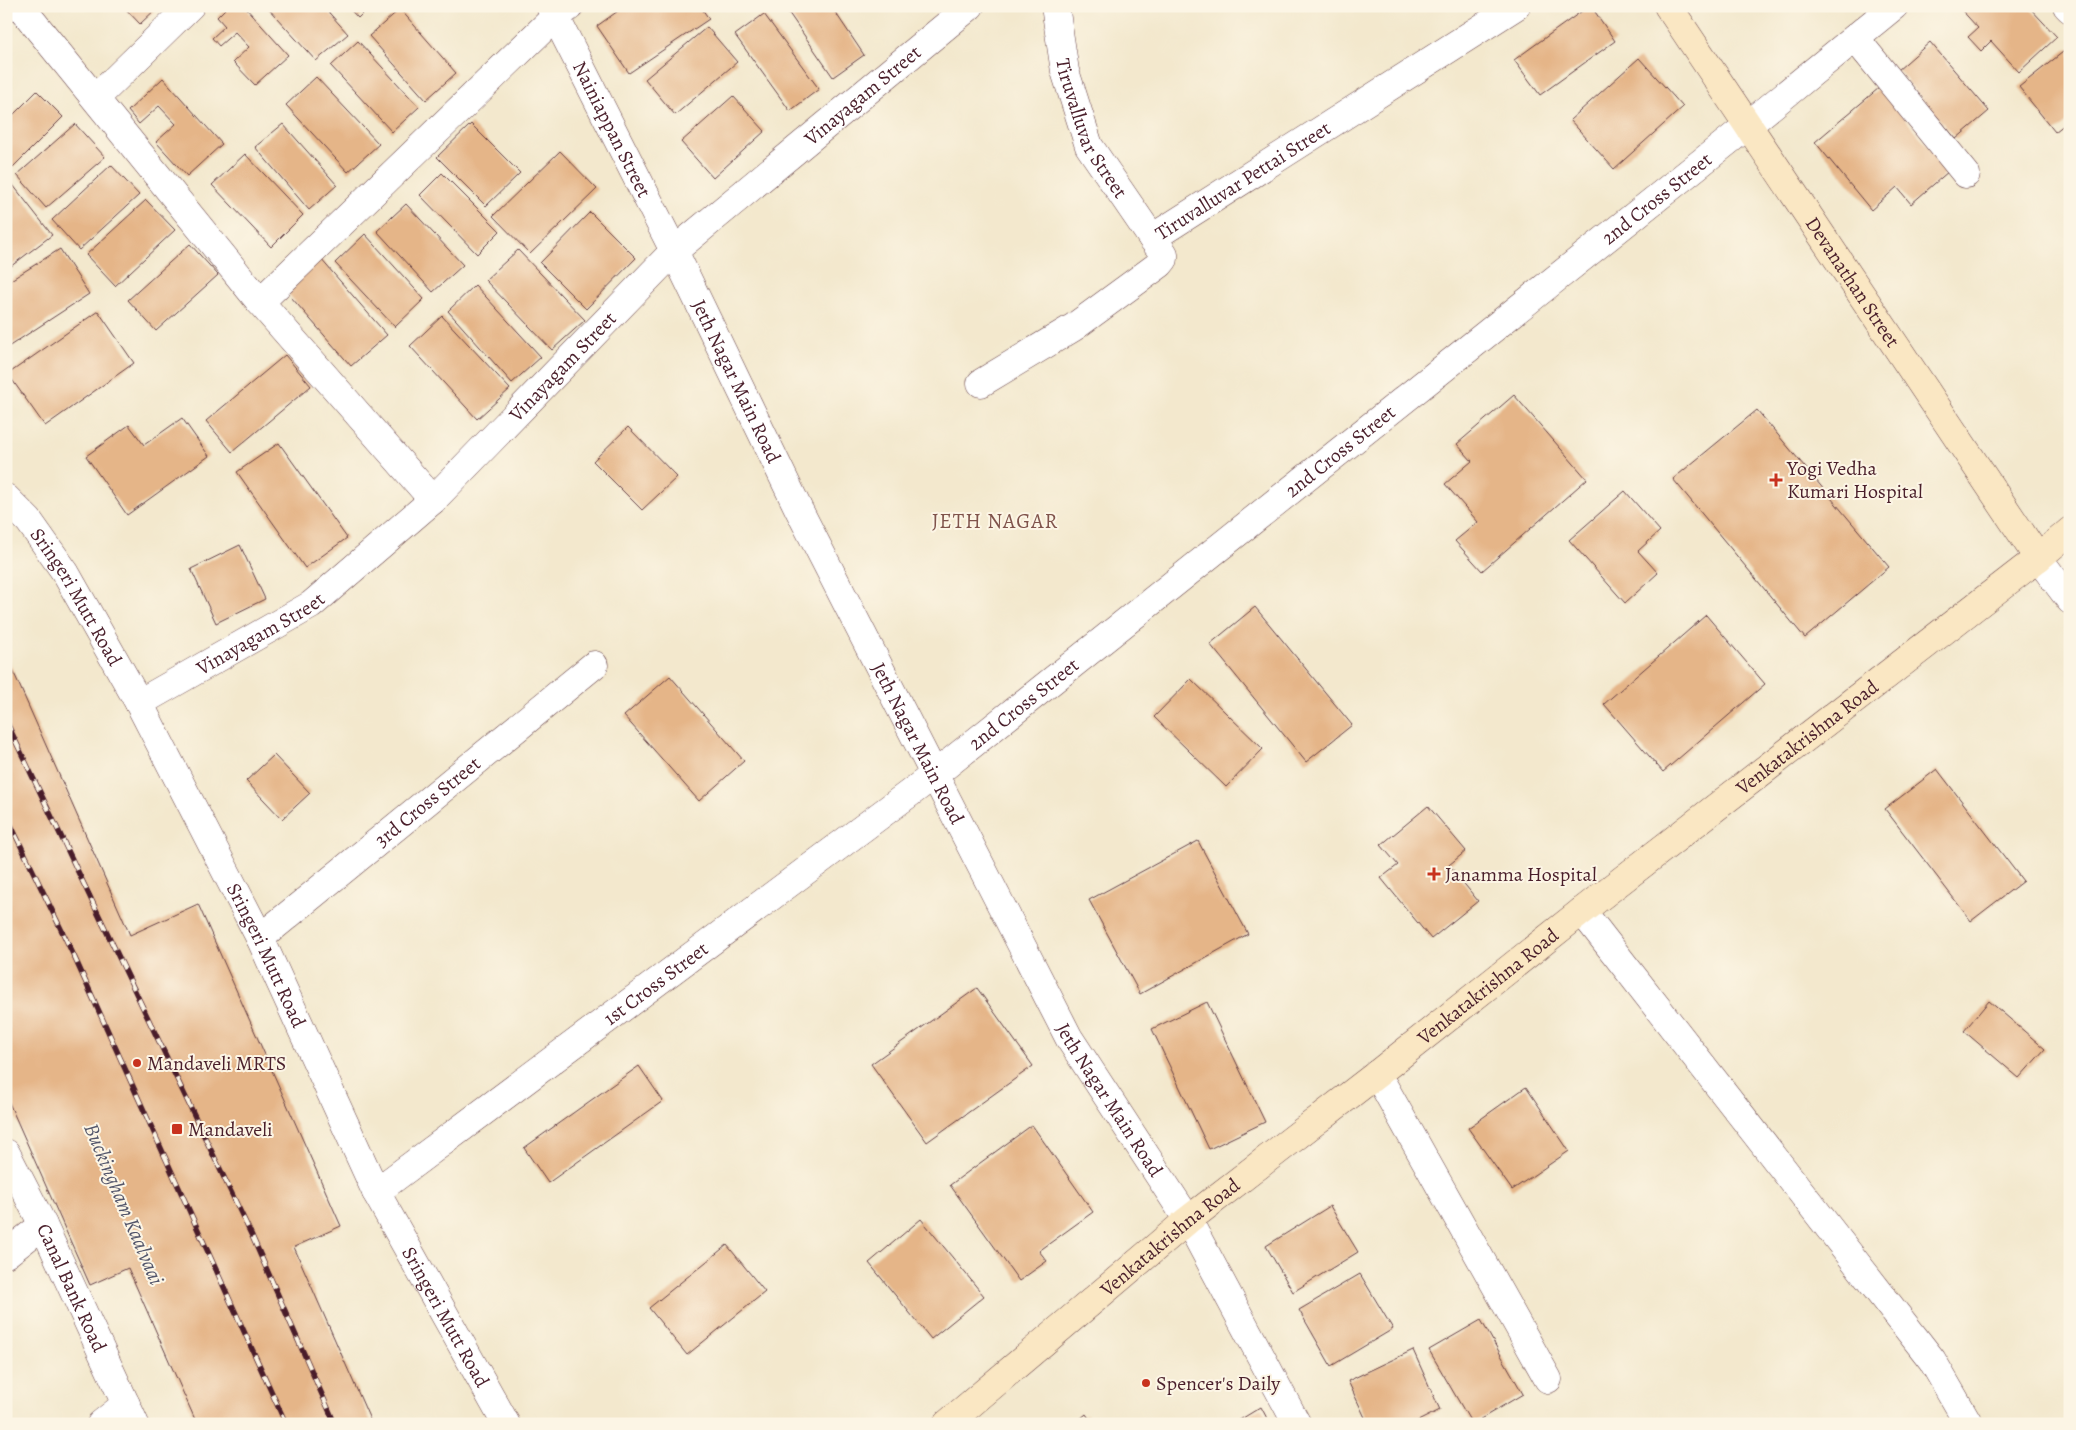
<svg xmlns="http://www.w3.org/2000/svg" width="2076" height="1430" viewBox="0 0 2076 1430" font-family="Alegreya,serif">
<rect width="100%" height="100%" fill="#fcf5e5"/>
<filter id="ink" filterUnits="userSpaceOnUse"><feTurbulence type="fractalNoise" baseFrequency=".02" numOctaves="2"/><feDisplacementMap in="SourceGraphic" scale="10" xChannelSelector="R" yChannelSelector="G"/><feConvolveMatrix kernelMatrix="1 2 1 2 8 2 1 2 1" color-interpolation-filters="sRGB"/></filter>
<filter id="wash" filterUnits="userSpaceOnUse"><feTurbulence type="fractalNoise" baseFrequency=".0096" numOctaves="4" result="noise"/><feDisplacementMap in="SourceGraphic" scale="20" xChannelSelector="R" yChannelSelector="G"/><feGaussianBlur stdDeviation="1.12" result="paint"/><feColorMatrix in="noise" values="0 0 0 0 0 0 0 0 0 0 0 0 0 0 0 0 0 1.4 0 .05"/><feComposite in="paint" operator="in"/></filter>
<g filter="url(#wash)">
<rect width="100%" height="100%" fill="#f3e8cd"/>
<g id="blocks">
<g fill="#e5b588">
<polygon points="123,6 159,6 140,24"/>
<polygon points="228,6 244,6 288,55 255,85 233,62 249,47 235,32 219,46 212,38 225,26 217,17"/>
<polygon points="266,6 323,6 348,34 316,61"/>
<polygon points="347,6 370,6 358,18"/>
<polygon points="625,6 700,6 709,19 629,73 597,26"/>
<polygon points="784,6 831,6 864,55 833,77"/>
<polygon points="1589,6 1591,6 1615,41 1540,95 1514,60"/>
<polygon points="1958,6 2028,6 2057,37 2019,72 1991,41 1981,51 1968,37 1978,28"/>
<polygon points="400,9 456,73 426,100 369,36"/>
<polygon points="764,14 819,89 790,111 735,35"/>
<polygon points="707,27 737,62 675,115 645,79"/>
<polygon points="358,41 419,107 392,132 331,66"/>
<polygon points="1930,42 1989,111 1956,139 1898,70"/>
<polygon points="2068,48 2070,50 2070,120 2055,132 2019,87"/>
<polygon points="1639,58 1683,107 1614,169 1570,120"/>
<polygon points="316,77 379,144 348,172 286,105"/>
<polygon points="163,78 222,144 187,176 156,142 176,124 159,106 139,124 128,111"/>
<polygon points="1879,88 1949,171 1911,204 1897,187 1871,210 1815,142"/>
<polygon points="37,91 63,117 11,169 6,165 6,122"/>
<polygon points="733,96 765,131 713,178 681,142"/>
<polygon points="75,124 105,157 46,208 17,175"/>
<polygon points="283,124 337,185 309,210 255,147"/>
<polygon points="471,124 520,173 486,206 437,157"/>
<polygon points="560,151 597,189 530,254 493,216"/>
<polygon points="245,154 303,215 271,247 212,185"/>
<polygon points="111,165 139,195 79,250 52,220"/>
<polygon points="442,173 500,231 477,254 420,195"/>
<polygon points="13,185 52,235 6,270 6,190"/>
<polygon points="146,200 175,230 115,286 86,255"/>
<polygon points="406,204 463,265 433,292 377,231"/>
<polygon points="590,212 636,258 586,309 540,263"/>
<polygon points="365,234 424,299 395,327 335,263"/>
<polygon points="190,244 218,275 156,331 128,300"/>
<polygon points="60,249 89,294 8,347 6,343 6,283"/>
<polygon points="518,250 585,320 552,350 485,280"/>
<polygon points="320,258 387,335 351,366 284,289"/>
<polygon points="475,285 541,357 512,383 448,311"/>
<polygon points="98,311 134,363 45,426 8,374"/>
<polygon points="442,316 510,389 477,419 410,346"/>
<polygon points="285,355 311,386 232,452 206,421"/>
<polygon points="1514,395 1587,479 1482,571 1455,541 1478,522 1445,484 1472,461 1457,444"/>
<polygon points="1757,410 1889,567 1805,638 1673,479"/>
<polygon points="182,418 209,456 127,515 86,456 129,425 144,445"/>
<polygon points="628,427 677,477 642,510 593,461"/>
<polygon points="279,443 347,538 305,568 237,472"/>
<polygon points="1625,491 1660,531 1638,551 1658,573 1625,603 1569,540"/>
<polygon points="240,545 265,599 216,623 191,569"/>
<polygon points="1255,607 1352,725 1306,762 1210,644"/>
<polygon points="1706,615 1765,684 1663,772 1604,704"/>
<polygon points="6,655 130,935 198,904 341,1226 294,1247 372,1424 197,1424 128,1268 90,1285 6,1096 6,1030 10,1028 6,1020"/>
<polygon points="670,676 744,761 699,801 624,716"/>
<polygon points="1191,679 1263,749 1226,787 1154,717"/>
<polygon points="274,755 310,793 282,819 246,781"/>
<polygon points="1937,769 2023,881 1971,921 1885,809"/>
<polygon points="1428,806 1466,851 1449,865 1478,901 1431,939 1381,878 1398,865 1381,845"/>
<polygon points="1198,841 1248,934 1140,994 1089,900"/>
<polygon points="977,988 1033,1066 927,1142 871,1064"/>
<polygon points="1989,1001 2045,1049 2019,1078 1964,1031"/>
<polygon points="1207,1002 1265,1122 1209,1149 1152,1029"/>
<polygon points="639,1066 663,1101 548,1183 524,1148"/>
<polygon points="1526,1087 1569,1151 1512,1190 1468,1128"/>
<polygon points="1032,1125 1093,1212 1039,1251 1047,1261 1019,1281 950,1185"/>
<polygon points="1330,1206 1358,1252 1293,1292 1266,1246"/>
<polygon points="921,1219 984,1296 931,1339 869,1263"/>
<polygon points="727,1245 765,1292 687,1355 649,1308"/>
<polygon points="1360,1274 1393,1329 1331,1366 1299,1310"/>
<polygon points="1481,1320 1523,1394 1472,1424 1429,1350"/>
<polygon points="1413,1350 1440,1410 1412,1424 1368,1424 1348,1381"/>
<polygon points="1261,1407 1270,1424 1233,1424"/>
<polygon points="1086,1414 1093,1424 1074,1424"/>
</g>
</g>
</g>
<g filter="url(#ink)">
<use href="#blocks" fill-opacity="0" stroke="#633d43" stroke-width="1"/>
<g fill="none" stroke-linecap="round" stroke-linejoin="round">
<defs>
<g id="minor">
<polyline points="20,6 260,302 433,500"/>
<path id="s1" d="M550 6 674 251 799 510 1069 1038 1188 1220 1297 1424"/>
<path id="s2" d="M1055 6 1065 71 1089 146 1152 238"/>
<polyline points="2067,6 2070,9"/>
<polyline points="1855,38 1966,174"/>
<polyline points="96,98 190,6"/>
<polyline points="260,302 555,17 569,7"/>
<path id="s3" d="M981 383 1074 327 1160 264 1164 259V254L1152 238 1516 6"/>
<polyline points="2038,558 2070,600"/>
<path id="s4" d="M139 703 311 605 433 500 674 251 970 6"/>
<polyline points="1582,911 1932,1360 1969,1424"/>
<path id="s5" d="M260 938 594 665"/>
<polyline points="1377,1074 1548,1379"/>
<path id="s6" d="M6 1153 43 1225 135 1424"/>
<path id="s7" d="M376 1192 934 775 1747 126 1894 6"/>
<polyline points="6,1254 43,1225"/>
<polyline points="101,1424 126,1404"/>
</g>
<g id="tertiary">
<path id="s8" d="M6 498 29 521 65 572 139 703 260 938 376 1192 506 1424"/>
</g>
<g id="secondary">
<path id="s9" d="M1668 6 2038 558"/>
<path id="s10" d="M947 1424 1188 1220 1377 1074 1582 911 2038 558 2070 531"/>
</g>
</defs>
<use href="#minor" stroke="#633d43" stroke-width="29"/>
<use href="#tertiary" stroke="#633d43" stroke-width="29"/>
<use href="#secondary" stroke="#633d43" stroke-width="29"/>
<use href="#minor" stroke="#fff" stroke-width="28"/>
<use href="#tertiary" stroke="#fff" stroke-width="28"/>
<use href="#secondary" stroke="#fae7c3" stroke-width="28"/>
<defs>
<g id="rail">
<polyline points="6,721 252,1236 335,1424"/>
<polyline points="6,815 73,954 286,1424"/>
</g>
</defs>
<use href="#rail" stroke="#4a1f2b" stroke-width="5.5"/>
<use href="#rail" stroke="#fcf5e5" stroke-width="4" stroke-dasharray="11" stroke-linecap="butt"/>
</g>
</g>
<g fill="#c8321e" stroke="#fcf5e5" stroke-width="2">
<path d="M1773.5 472.5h5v5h5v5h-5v5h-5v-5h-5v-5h5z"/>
<path d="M1431.5 866.5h5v5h5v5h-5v5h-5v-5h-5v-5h5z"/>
<circle cx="137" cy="1063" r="5"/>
<rect x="171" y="1123" width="12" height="12" rx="2.5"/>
<circle cx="1146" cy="1383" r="5"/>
</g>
<g text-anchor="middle" stroke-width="4" stroke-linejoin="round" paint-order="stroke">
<g font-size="20" fill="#4a1f2b" stroke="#fcf5e5">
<text dy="7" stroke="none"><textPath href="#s4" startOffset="950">Vinayagam Street</textPath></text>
<text dy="7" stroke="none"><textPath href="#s2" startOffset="129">Tiruvalluvar Street</textPath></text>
<text dy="7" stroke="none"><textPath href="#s1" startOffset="138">Nainiappan Street</textPath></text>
<text dy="7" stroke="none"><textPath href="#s3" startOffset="354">Tiruvalluvar Pettai Street</textPath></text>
<text dy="7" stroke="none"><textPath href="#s7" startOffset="1621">2nd Cross Street</textPath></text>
<text dy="7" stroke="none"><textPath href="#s9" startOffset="332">Devanathan Street</textPath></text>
<text dy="7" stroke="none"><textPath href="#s4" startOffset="545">Vinayagam Street</textPath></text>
<text dy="7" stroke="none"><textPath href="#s1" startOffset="419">Jeth Nagar Main Road</textPath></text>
<text dy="7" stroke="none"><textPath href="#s7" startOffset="1216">2nd Cross Street</textPath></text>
<text dy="7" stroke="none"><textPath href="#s8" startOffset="122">Sringeri Mutt Road</textPath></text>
<text dy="7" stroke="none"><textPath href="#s4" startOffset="140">Vinayagam Street</textPath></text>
<text dy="7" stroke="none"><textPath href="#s7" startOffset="811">2nd Cross Street</textPath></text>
<text dy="7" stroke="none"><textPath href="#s10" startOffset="1101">Venkatakrishna Road</textPath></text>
<text dy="7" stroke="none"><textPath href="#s1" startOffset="824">Jeth Nagar Main Road</textPath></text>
<text dy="7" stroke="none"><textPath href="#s5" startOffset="216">3rd Cross Street</textPath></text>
<text dy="7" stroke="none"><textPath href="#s8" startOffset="528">Sringeri Mutt Road</textPath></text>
<text dy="7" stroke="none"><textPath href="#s7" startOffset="349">1st Cross Street</textPath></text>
<text dy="7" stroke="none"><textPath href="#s10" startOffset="696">Venkatakrishna Road</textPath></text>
<text dy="7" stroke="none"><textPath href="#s1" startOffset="1229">Jeth Nagar Main Road</textPath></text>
<text dy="7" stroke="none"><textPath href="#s10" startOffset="291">Venkatakrishna Road</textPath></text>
<text dy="7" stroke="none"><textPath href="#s6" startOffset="150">Canal Bank Road</textPath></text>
<text dy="7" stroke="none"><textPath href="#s8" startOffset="932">Sringeri Mutt Road</textPath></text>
</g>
<g font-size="20" fill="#4a1f2b" stroke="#fcf5e5" text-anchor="start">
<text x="1787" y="475">Yogi Vedha<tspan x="1787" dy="23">Kumari Hospital</tspan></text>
<text x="1445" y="881">Janamma Hospital</text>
<text x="147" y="1070">Mandaveli MRTS</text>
<text x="188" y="1136">Mandaveli</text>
<text x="1156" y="1390">Spencer's Daily</text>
</g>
<g font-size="21" letter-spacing="1" fill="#80544c" stroke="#fcf5e5">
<text x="995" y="528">JETH NAGAR</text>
</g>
<g font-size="21" font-style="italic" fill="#53566b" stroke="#fcf5e5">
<text transform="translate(124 1204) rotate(67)" y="7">Buckingham Kaalvaai</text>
</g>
</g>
<rect width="2076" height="1430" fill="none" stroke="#fcf5e5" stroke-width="25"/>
</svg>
